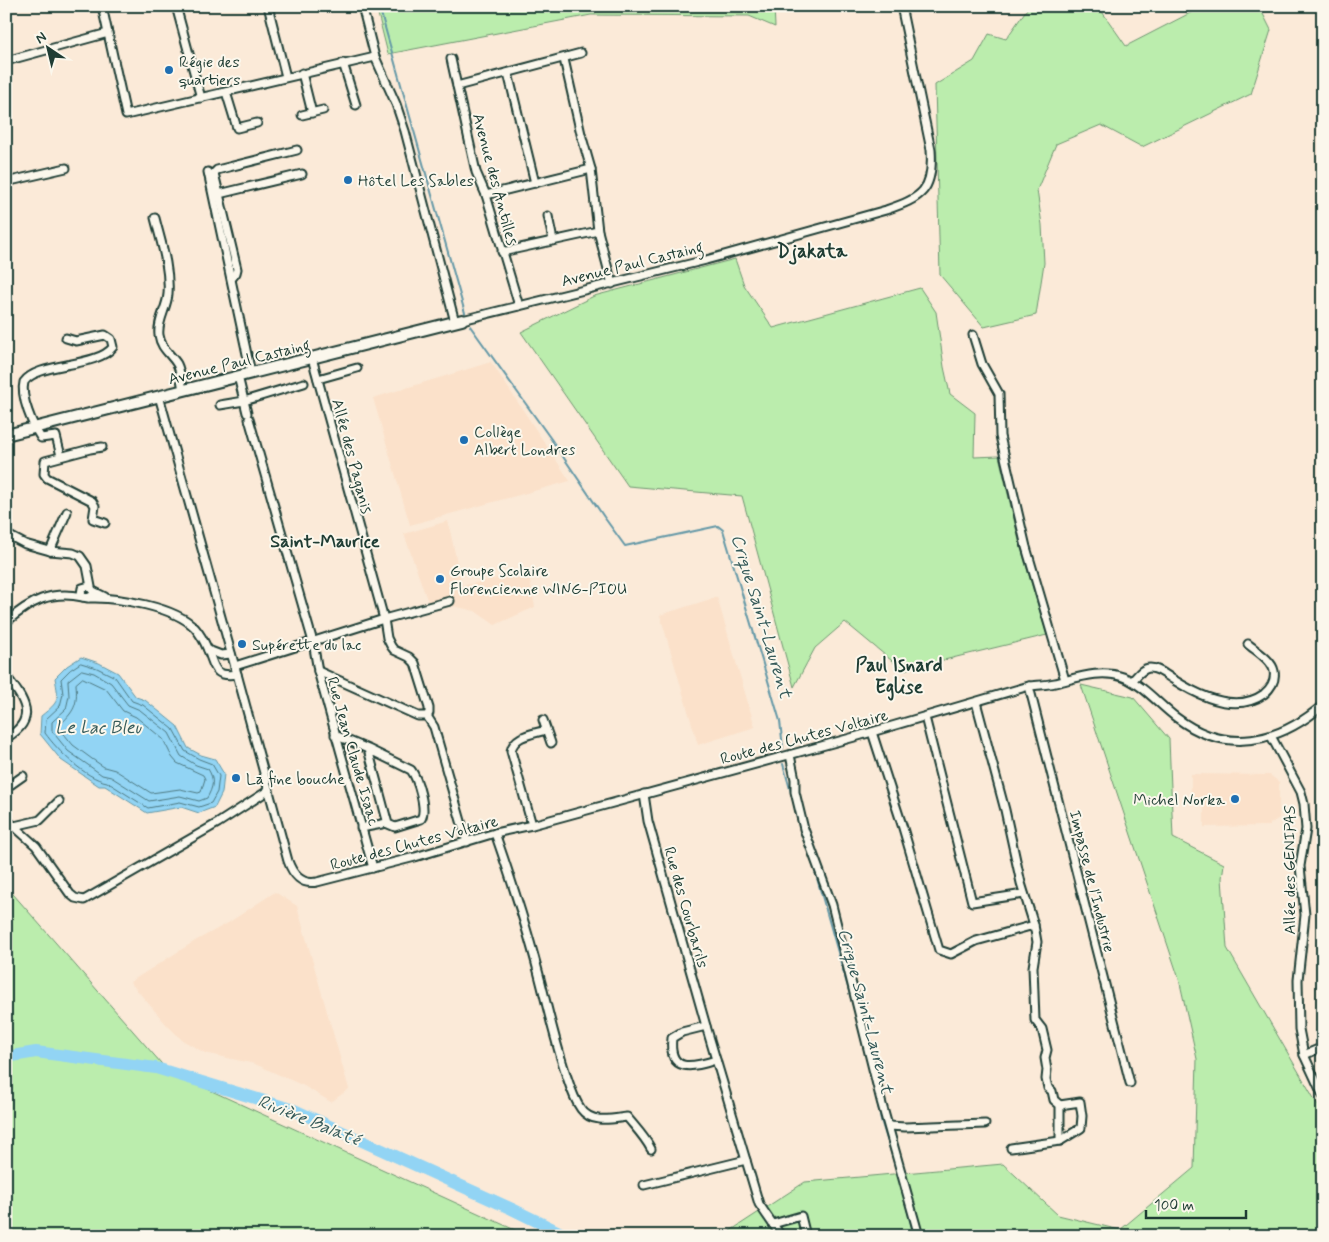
<svg xmlns="http://www.w3.org/2000/svg" width="1329" height="1242" viewBox="0 0 1329 1242" font-family="Mynerve,sans-serif">
<rect width="100%" height="100%" fill="#fbead8"/>
<filter id="ink" filterUnits="userSpaceOnUse"><feTurbulence type="fractalNoise" baseFrequency=".02" numOctaves="2"/><feDisplacementMap in="SourceGraphic" scale="10" xChannelSelector="R" yChannelSelector="G"/><feConvolveMatrix kernelMatrix="1 2 1 2 8 2 1 2 1" color-interpolation-filters="sRGB"/></filter>
<g filter="url(#ink)">
<g fill="#fbe1ca">
<polygon points="491,362 570,481 410,525 373,398"/>
<polygon points="448,521 462,586 528,571 535,607 495,625 475,611 453,606 431,611 404,534"/>
<polygon points="717,597 755,727 698,745 660,615"/>
<polygon points="1191,774 1270,775 1279,782 1279,818 1270,824 1270,826 1204,827 1204,803 1191,803"/>
<polygon points="275,892 297,906 349,1089 331,1102 304,1086 255,1064 205,1053 182,1040 166,1024 130,982 195,941 228,923"/>
</g>
<g fill="#bbedad" stroke="#6d9570">
<polygon points="376,6 774,6 775,27 749,16 591,15 388,54"/>
<polygon points="1029,6 1098,6 1126,46 1192,12 1192,6 1259,6 1271,30 1251,94 1142,147 1101,125 1056,144 1037,190 1042,225 1044,263 1036,315 984,327 940,275 935,85 974,61 989,34 1006,39"/>
<polygon points="735,259 744,285 773,328 920,288 936,312 944,367 950,394 975,413 974,457 999,456 1020,545 1047,635 903,670 845,622 815,648 794,687 742,496 628,486 521,332 594,296"/>
<polygon points="1081,685 1133,697 1169,739 1173,838 1224,864 1222,878 1227,948 1319,1107 1323,1118 1323,1236 727,1236 730,1231 805,1182 1003,1164 1058,1215 1120,1230 1194,1168 1197,1059 1179,979"/>
<polygon points="6,886 168,1071 528,1236 6,1236"/>
</g>
<path fill="#92d4f4" stroke="#6498a7" d="M81 657 99 663 118 673 136 697 145 700 177 726 188 748 201 755 215 759 224 774 222 793 215 807 199 813 181 807 147 813 105 786H99L61 760 40 734 41 716C60 701 59 700 55 678L67 666Z"/>
<g fill="none" stroke-linecap="round" stroke-linejoin="round">
<g stroke="#4d7981" stroke-width="1">
<path d="M81 663 97 668 115 677 132 701 143 705 173 729 185 751 199 759 212 764 219 776 217 792 211 803 199 807 180 802 148 808 107 782C85 778 58 751 45 733L46 719 60 706 63 694 61 679 70 670Z"/>
<path d="M82 670 94 673 111 683 128 705 140 710 169 733 181 756 196 765 208 769C215 780 213 787 207 798L199 801 180 796 149 801 111 777 102 775 88 765 68 751 52 731V722L66 709 69 696 68 681Z"/>
<path d="M83 678 106 689 123 711 136 717 163 739 172 757 177 763 203 775 205 779 201 792 198 793 180 789 151 793 115 770 104 767 92 759 73 745 60 729 59 726C74 711 78 706 76 684Z"/>
</g>
<g stroke="#6498a7" stroke-width="2">
<polyline points="379,6 465,313"/>
<polyline points="470,326 551,439 604,517 625,546 718,526 723,530 780,721 783,748"/>
<polyline points="783,764 796,810"/>
<polyline points="811,857 858,1023"/>
<polyline points="875,1091 881,1120 899,1178"/>
<polyline points="901,1185 914,1236"/>
</g>
<polyline stroke="#92d4f4" stroke-width="12" points="6,1057 36,1052 156,1068 294,1110 512,1209 567,1236"/>
<defs>
<g id="street">
<polyline points="102,6 126,115 375,57"/>
<polyline points="176,6 201,98"/>
<polyline points="268,6 286,77"/>
<polyline points="362,6 375,57 396,104 405,131 455,322"/>
<polyline points="451,59 476,172 486,195 519,306"/>
<polyline points="564,59 581,134 591,169 598,231 612,284"/>
<polyline points="6,61 108,33"/>
<polyline points="343,63 356,105"/>
<polyline points="302,73 312,113"/>
<polyline points="508,73 535,183"/>
<polyline points="457,86 581,53"/>
<polyline points="226,92 237,128 257,123"/>
<polyline points="302,115 323,110"/>
<polyline points="208,172 251,373"/>
<polyline points="6,182 66,168"/>
<polyline points="219,194 302,174"/>
<polyline points="486,195 591,169"/>
<polyline points="548,216 553,240"/>
<path d="M155 218C161 242 170 268 168 294 167 308 157 321 159 335 161 349 170 353 177 364 181 372 181 382 183 390"/>
<polyline points="502,252 598,231"/>
<polyline points="232,278 236,273 237,269 214,173 217,170 297,150"/>
<path d="M462 320 706 260 886 210C922 198 934 190 931 150L901 6"/>
<polyline points="973,335 982,364 999,394 1000,436 1026,547 1065,680"/>
<polyline points="312,358 384,619 387,638 391,646 394,650 409,657 415,663 429,708 429,713 427,716"/>
<polyline points="238,376 247,413"/>
<polyline points="318,379 357,368"/>
<path d="M159 396 237 674 288 861C293 875 302 885 317 882L415 857 495 833 532 825 858 736 1029 686C1038 685 1047 685 1055 683 1077 678 1100 669 1123 677 1144 685 1159 705 1177 718 1226 755 1279 743 1323 705"/>
<polyline points="220,405 244,401 304,383"/>
<polyline points="249,419 313,642 318,671 373,868"/>
<polyline points="102,447 90,449 45,461 44,474 47,478 92,501 95,506 93,519 105,523"/>
<path d="M61 456 56 436 41 438C33 426 20 397 24 382 37 362 97 368 113 347L111 339 105 335 76 341 66 338"/>
<polyline points="6,534 25,544 50,551 73,553 80,556 87,566 91,587"/>
<polyline points="50,551 67,512"/>
<polyline points="93,591 93,595 88,598 83,597 81,594 82,588 89,586 93,591 105,597"/>
<path d="M90 598C117 597 176 607 195 628 200 634 204 641 207 648 215 665 212 678 237 674"/>
<path d="M6 622C31 601 50 590 83 597"/>
<polyline points="208,650 221,655 231,654"/>
<polyline points="235,666 384,619 450,601"/>
<polyline points="318,671 418,716 427,716"/>
<path d="M6 676C23 698 40 719 6 738"/>
<path d="M1132 681C1137 676 1142 668 1150 668 1159 668 1167 676 1174 680 1199 696 1236 714 1264 694 1271 688 1276 681 1274 671 1272 660 1256 651 1248 644"/>
<polyline points="1029,686 1130,1083"/>
<polyline points="976,702 1005,810 1021,883 1034,925"/>
<polyline points="427,716 434,727 467,842"/>
<polyline points="925,717 972,902 1024,894"/>
<polyline points="543,720 551,743"/>
<polyline points="872,732 903,828 939,950 951,954 976,941 1034,925 1037,942 1033,967 1035,1020 1042,1029 1047,1050 1045,1058 1047,1070 1046,1079 1048,1088 1052,1091 1054,1100 1060,1105 1060,1141"/>
<path d="M335 735 368 749 411 770C418 779 427 810 421 819L395 827 388 824 368 749"/>
<polyline points="1271,736 1301,792 1304,804 1306,829 1300,866 1305,915 1298,980 1299,1029 1304,1055 1323,1096"/>
<polyline points="790,755 795,779 795,792 804,829 832,905 881,1101 919,1236"/>
<polyline points="6,788 23,776"/>
<polyline points="644,794 648,821 706,1026 759,1204 781,1236"/>
<polyline points="6,819 36,846 70,894 75,898 84,900 218,823 269,790"/>
<path d="M532 825 511 751C514 735 533 734 546 730"/>
<polyline points="14,826 40,820 59,801"/>
<polyline points="361,828 387,823"/>
<path d="M495 833C511 879 526 925 538 971 547 1005 554 1038 565 1071 569 1083 573 1098 581 1109 592 1124 611 1119 627 1117 635 1127 645 1137 651 1149"/>
<path d="M706 1026 682 1032 672 1038C668 1074 693 1067 716 1060"/>
<polyline points="1304,1055 1323,1047"/>
<polyline points="889,1126 905,1127 985,1124"/>
<polyline points="1011,1148 1060,1141 1081,1128 1082,1116 1080,1102 1060,1105"/>
<polyline points="644,1185 746,1160"/>
<polyline points="773,1224 801,1216 806,1236"/>
</g>
<polyline id="secondary" points="6,435 462,320"/>
</defs>
<use href="#street" stroke="#1f3d34" stroke-width="11"/>
<use href="#secondary" stroke="#1f3d34" stroke-width="14"/>
<use href="#street" stroke="#fbf7ec" stroke-width="7"/>
<use href="#secondary" stroke="#fbf7ec" stroke-width="10"/>
</g>
</g>
<g fill="#1f6fb2" stroke="#fbf7ec" stroke-width="2">
<circle cx="169" cy="70" r="5"/>
<circle cx="348" cy="180" r="5"/>
<circle cx="464" cy="440" r="5"/>
<circle cx="440" cy="579" r="5"/>
<circle cx="242" cy="644" r="5"/>
<circle cx="236" cy="778" r="5"/>
<circle cx="1235" cy="799" r="5"/>
</g>
<g text-anchor="middle" stroke-width="4" stroke-linejoin="round" paint-order="stroke">
<g font-size="16" fill="#1f3d34" stroke="#fbf7ec" text-anchor="start">
<text x="179" y="67">Régie des<tspan x="179" dy="18">quartiers</tspan></text>
<text x="358" y="186">Hôtel Les Sables</text>
<text x="474" y="437">Collège<tspan x="474" dy="18">Albert Londres</tspan></text>
<text x="450" y="576">Groupe Scolaire<tspan x="450" dy="18">Florencienne WING-PIOU</tspan></text>
<text x="252" y="650">Supérette du lac</text>
<text x="246" y="784">La fine bouche</text>
<text x="1225" y="805" text-anchor="end">Michel Norka</text>
</g>
<g font-size="16" fill="#1f3d34" stroke="#fbf7ec">
<text transform="translate(496 179) rotate(75)" y="6">Avenue des Antilles</text>
<text transform="translate(632 263) rotate(-14)" y="6">Avenue Paul Castaing</text>
<text transform="translate(239 361) rotate(-14)" y="6">Avenue Paul Castaing</text>
<text transform="translate(353 456) rotate(75)" y="6">Allée des Paganis</text>
<text transform="translate(804 736) rotate(-15)" y="6">Route des Chutes Voltaire</text>
<text transform="translate(354 751) rotate(74)" y="6">Rue Jean Claude Isaac</text>
<text transform="translate(414 842) rotate(-15)" y="6">Route des Chutes Voltaire</text>
<text transform="translate(1289 870) rotate(-90)" y="6">Allée des GENIPAS</text>
<text transform="translate(1093 881) rotate(76)" y="6">Impasse de l'Industrie</text>
<text transform="translate(687 907) rotate(74)" y="6">Rue des Courbarils</text>
</g>
<g font-size="18" font-weight="bold" fill="#1f3d34" stroke="#fbf7ec">
<text x="325" y="547">Saint-Maurice</text>
</g>
<g font-size="18" font-style="italic" fill="#365b5a" stroke="#fbf7ec">
<text transform="translate(762 616) rotate(73)" y="6">Crique Saint-Laurent</text>
<text x="98" y="733">Le Lac Bleu</text>
<text transform="translate(866 1011) rotate(75)" y="6">Crique Saint-Laurent</text>
<text transform="translate(309 1120) rotate(22)" y="6">Rivière Balaté</text>
</g>
<g font-size="19" font-weight="bold" fill="#1f3d34" stroke="#fbf7ec">
<text x="812" y="257">Djakata</text>
<text x="899" y="671">Paul Isnard<tspan x="899" dy="22">Eglise</tspan></text>
</g>
</g>
<rect width="1329" height="1242" fill="none" stroke="#fbf7ec" stroke-width="25"/>
<rect x="12" y="12" width="1304" height="1217" fill="none" stroke="#1f3d34" stroke-width="2" filter="url(#ink)"/>
<g transform="translate(48 48) rotate(325)" stroke="#fbf7ec" stroke-width="4" paint-order="stroke">
<path d="M0-4L9 19L0 12L-9 19Z" fill="#1f3d34"/>
<text y="-8" font-size="14" font-weight="bold" text-anchor="middle" fill="#1f3d34">N</text>
</g>
<path d="M1146 1210v8h100v-8" fill="none" stroke="#1f3d34" stroke-width="2.5"/>
<text x="1154" y="1210" font-size="15" fill="#1f3d34" stroke="#fbf7ec" stroke-width="4" paint-order="stroke">100 m</text>
</svg>
